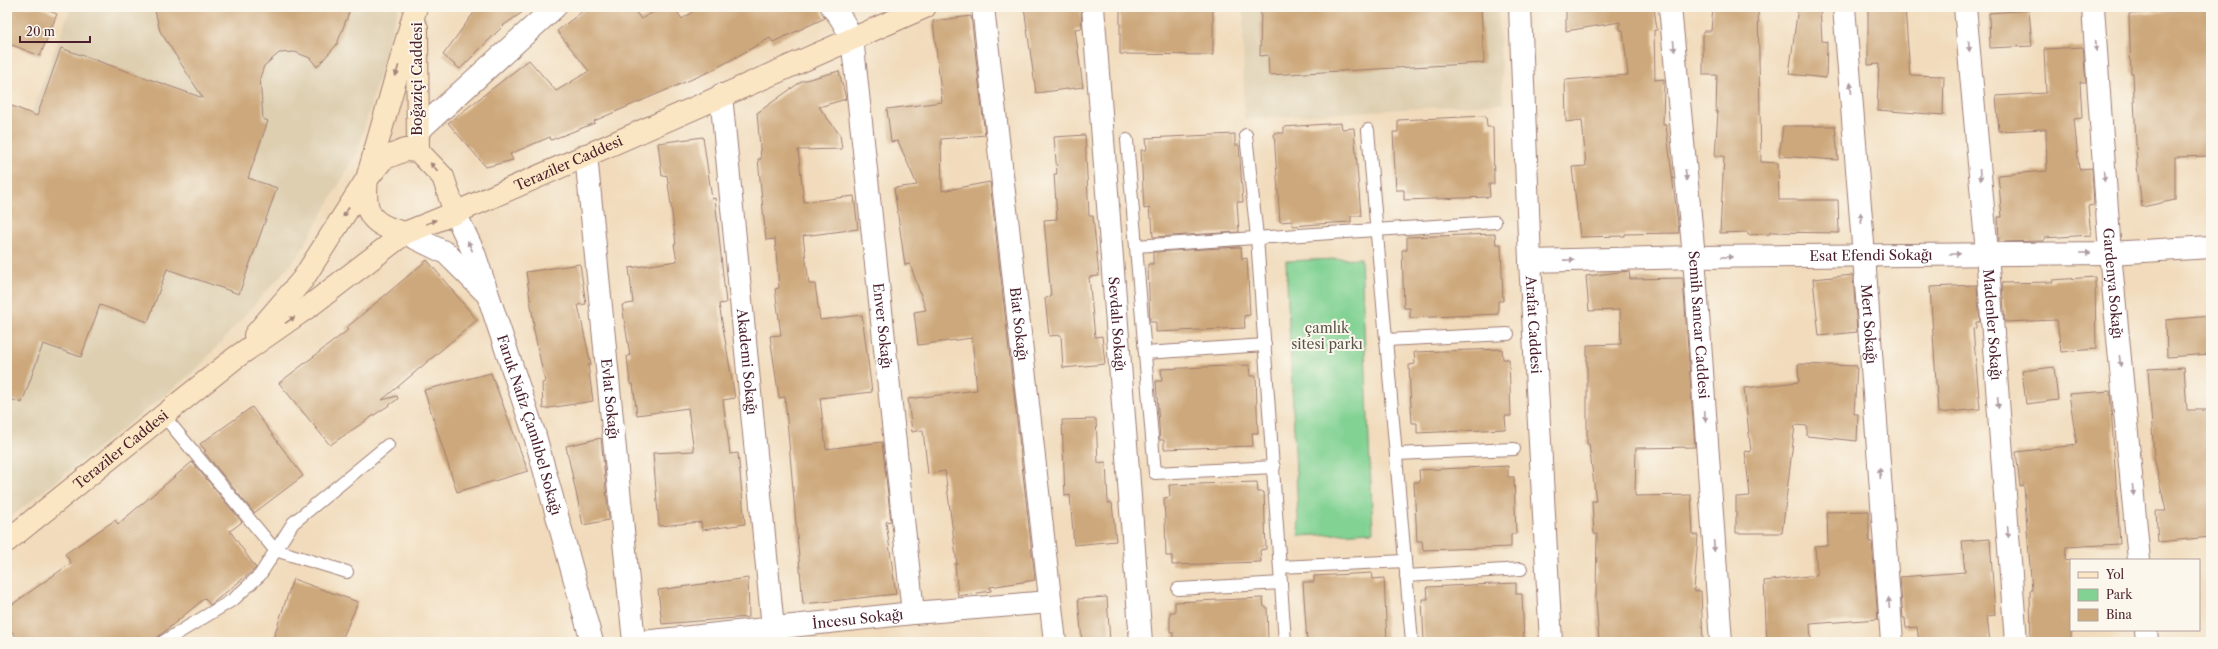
<svg xmlns="http://www.w3.org/2000/svg" width="2218" height="649" viewBox="0 0 2218 649" font-family="'Libre Caslon Text',serif">
<rect width="100%" height="100%" fill="#fbf7ec"/>
<filter id="ink" filterUnits="userSpaceOnUse"><feTurbulence type="fractalNoise" baseFrequency=".025" numOctaves="2"/><feDisplacementMap in="SourceGraphic" scale="8" xChannelSelector="R" yChannelSelector="G"/><feConvolveMatrix kernelMatrix="1 2 1 2 8 2 1 2 1" color-interpolation-filters="sRGB"/></filter>
<filter id="wash" filterUnits="userSpaceOnUse"><feTurbulence type="fractalNoise" baseFrequency=".012" numOctaves="4" result="noise"/><feDisplacementMap in="SourceGraphic" scale="16" xChannelSelector="R" yChannelSelector="G"/><feGaussianBlur stdDeviation="0.9" result="paint"/><feColorMatrix in="noise" values="0 0 0 0 0 0 0 0 0 0 0 0 0 0 0 0 0 1.4 0 .05"/><feComposite in="paint" operator="in"/></filter>
<g filter="url(#wash)">
<rect width="100%" height="100%" fill="#f1dbbc"/>
<g fill="#decfb1">
<polygon points="74,7 398,7 357,153 298,256 196,370 7,520 7,179 70,9"/>
<polygon points="1243,7 1498,7 1503,103 1244,119"/>
</g>
<polygon fill="#81d293" stroke="#66785f" points="1361,258 1373,532 1299,536 1286,261"/>
<g id="blocks">
<g fill="#cda87b">
<polygon points="7,7 39,7 57,14 40,56 7,43"/>
<polygon points="154,7 351,7 337,44 317,67 310,58 295,52 279,53 264,66 260,78 263,119 268,121 248,178 277,188 239,294 167,269 148,322 100,305 81,357 43,344 22,403 7,398 7,104 37,116 61,48 203,98 160,31"/>
<polygon points="478,7 530,7 504,25 460,69 443,55"/>
<polygon points="588,7 632,7 641,19 663,7 674,7 682,19 700,7 820,7 825,18 773,42 770,38 711,71 594,121 595,123 551,140 550,137 510,154 513,160 486,167 448,123 529,60 556,91 589,71 557,31"/>
<polygon points="1024,7 1081,7 1082,28 1075,29 1083,87 1036,93"/>
<polygon points="1120,7 1213,7 1213,55 1120,54"/>
<polygon points="1261,7 1481,7 1484,63 1269,75 1268,55 1260,56"/>
<polygon points="1566,7 1654,7 1657,30 1654,30 1655,80 1664,79 1663,125 1666,125 1679,233 1625,234 1625,236 1580,237 1572,167 1586,166 1582,120 1566,122 1565,80 1628,75 1623,30 1620,30 1620,22 1566,31"/>
<polygon points="1713,7 1758,7 1761,162 1778,163 1779,200 1838,200 1839,233 1770,232 1770,234 1748,235 1748,232 1720,233 1724,156 1715,156 1718,112 1716,112 1717,75 1703,75 1703,31 1711,31"/>
<polygon points="1798,7 1820,7 1822,41 1827,42 1826,78 1789,74"/>
<polygon points="1868,7 1905,7 1910,75 1944,76 1943,115 1877,110 1879,64 1868,65"/>
<polygon points="2176,7 2211,7 2211,156 2175,157 2175,200 2142,207 2137,167 2133,73 2131,73 2129,14 2177,11"/>
<polygon points="2029,10 2032,46 1990,48 1989,13"/>
<polygon points="971,16 985,135 941,139 942,191 990,182 1035,580 990,587 991,591 958,596 955,564 957,564 945,471 928,474 923,430 912,432 908,399 977,390 972,338 918,345 914,312 926,310 910,264 905,265 894,188 917,185 898,141 891,142 887,109 942,102 933,21"/>
<polygon points="2083,47 2086,82 2080,82 2082,118 2074,119 2079,169 2092,168 2094,205 2088,206 2091,235 2044,238 2044,241 1999,242 1998,217 2002,217 1998,175 2047,171 2046,129 1999,131 1996,96 2046,93 2044,49"/>
<polygon points="839,71 846,99 819,107 840,135 842,149 798,150 804,202 854,196 858,229 803,236 809,284 815,284 820,320 862,315 872,392 820,398 826,449 882,442 891,521 886,522 896,594 803,604 785,397 779,398 770,336 781,335 775,289 779,288 775,239 766,240 758,159 761,159 757,113 802,81"/>
<polygon points="1486,116 1487,127 1493,127 1494,184 1489,184 1490,197 1404,200 1404,190 1396,190 1393,132 1398,132 1398,120"/>
<polygon points="1341,123 1342,129 1354,128 1361,216 1351,216 1351,222 1318,224 1293,226 1292,221 1280,222 1274,133 1284,133 1284,127"/>
<polygon points="1783,126 1835,126 1838,160 1779,156"/>
<polygon points="1235,134 1235,145 1239,145 1243,202 1237,202 1239,232 1153,237 1152,218 1150,218 1149,208 1144,209 1141,150 1147,150 1146,138"/>
<polygon points="1085,135 1089,216 1093,216 1099,276 1089,277 1095,337 1102,336 1105,364 1063,368 1061,335 1049,336 1045,298 1051,297 1044,220 1057,219 1054,174 1057,174 1054,137"/>
<polygon points="703,137 712,199 715,198 726,303 719,304 735,398 723,400 730,454 738,453 745,524 702,530 701,522 659,526 653,453 694,451 688,408 637,415 633,384 630,384 627,356 630,356 622,305 633,303 629,268 677,261 674,244 676,244 667,175 662,176 658,143"/>
<polygon points="1495,234 1496,244 1501,244 1503,301 1498,301 1498,314 1410,318 1410,308 1404,308 1402,250 1407,250 1407,237"/>
<polygon points="1239,247 1241,248 1242,259 1247,258 1250,315 1244,316 1245,328 1156,332 1156,322 1150,322 1148,264 1153,264 1153,252"/>
<polygon points="427,260 477,320 382,400 397,396 398,399 330,445 279,383 348,330 346,328"/>
<polygon points="580,264 586,304 578,305 591,365 588,365 593,401 543,409 542,383 545,382 533,326 534,325 526,272"/>
<polygon points="1629,271 1630,279 1683,278 1695,447 1636,448 1635,496 1691,495 1693,535 1698,535 1694,591 1701,591 1703,642 1599,642 1596,599 1597,534 1594,534 1592,501 1596,501 1589,444 1587,444 1587,345 1621,344 1620,310 1589,311 1586,276"/>
<polygon points="1853,275 1857,332 1819,336 1813,279"/>
<polygon points="2095,277 2096,349 2061,352 2057,320 2005,322 2002,283 2053,282 2053,280"/>
<polygon points="1977,285 1980,322 1976,322 1976,328 1973,329 1980,409 1938,413 1930,287"/>
<polygon points="2211,316 2211,354 2167,357 2166,320"/>
<polygon points="1502,349 1503,359 1509,359 1511,416 1505,416 1506,429 1417,433 1417,423 1412,423 1410,390 1409,365 1415,364 1414,352"/>
<polygon points="1798,364 1857,366 1854,414 1858,414 1857,441 1807,436 1807,426 1795,425 1782,533 1736,533 1736,497 1750,496 1745,451 1751,452 1744,388 1799,382"/>
<polygon points="1249,365 1250,376 1256,376 1257,409 1258,433 1252,433 1253,446 1164,449 1164,440 1160,440 1156,381 1162,381 1161,369"/>
<polygon points="2054,367 2058,400 2026,404 2022,371"/>
<polygon points="2184,367 2187,410 2211,410 2211,537 2158,542 2156,511 2166,511 2154,457 2148,369"/>
<polygon points="491,373 528,471 457,492 424,390"/>
<polygon points="2110,391 2120,544 2066,547 2065,560 2071,561 2071,642 2031,642 2030,590 2032,590 2028,542 2024,485 2020,486 2016,452 2077,445 2069,394"/>
<polygon points="252,407 303,476 254,513 204,452 206,451 200,444"/>
<polygon points="1096,419 1098,463 1106,462 1108,503 1112,503 1116,541 1074,545 1070,495 1065,496 1062,420"/>
<polygon points="601,438 609,520 583,525 566,446"/>
<polygon points="192,462 242,522 230,531 256,568 254,570 210,605 205,598 152,642 21,642 7,626 7,608 71,563 65,554 115,520 118,524"/>
<polygon points="1508,466 1508,477 1514,477 1516,534 1511,534 1511,547 1423,550 1422,541 1417,541 1414,482 1420,482 1419,470"/>
<polygon points="1257,482 1258,492 1264,492 1266,549 1260,550 1261,562 1172,565 1172,556 1166,556 1165,520 1164,498 1170,497 1169,485"/>
<polygon points="1869,511 1869,542 1872,542 1878,619 1810,624 1811,642 1767,642 1764,581 1817,575 1815,546 1828,545 1827,512"/>
<polygon points="1990,539 1995,615 1987,616 1990,642 1919,642 1917,627 1906,628 1905,618 1903,618 1900,577 1965,572 1962,541"/>
<polygon points="1372,573 1373,579 1384,578 1387,642 1307,642 1303,582 1314,582 1314,576"/>
<polygon points="748,578 749,617 662,624 658,590"/>
<polygon points="293,579 358,602 341,642 272,642"/>
<polygon points="1516,583 1516,594 1522,594 1524,642 1424,642 1422,599 1428,599 1427,587"/>
<polygon points="1107,597 1110,642 1082,642 1078,599"/>
<polygon points="1263,598 1264,607 1267,607 1268,642 1173,642 1173,632 1170,632 1170,612 1175,612 1175,602"/>
</g>
</g>
</g>
<g filter="url(#ink)">
<use href="#blocks" fill-opacity="0" stroke="#9e7d74" stroke-width="1"/>
<g fill="none" stroke-linecap="round" stroke-linejoin="round">
<defs>
<g id="service">
<polyline points="1368,130 1412,642"/>
<polyline points="1246,135 1257,237 1285,642"/>
<polyline points="1127,140 1155,473 1274,467"/>
<polyline points="1136,246 1495,222"/>
<polyline points="1386,340 1508,334"/>
<polyline points="1145,353 1265,345"/>
<polyline points="163,415 275,550 347,572"/>
<polyline points="1396,454 1514,449"/>
<polyline points="1280,567 1405,561"/>
<polyline points="1406,576 1521,569"/>
<polyline points="1178,589 1281,583"/>
<polyline points="163,642 234,599 260,575 293,523 388,445"/>
</g>
<g id="minor">
<path id="s1" d="M832 7C842 18 850 32 853 47L913 613"/>
<path id="s2" d="M983 7 1055 642"/>
<path id="s3" d="M1093 7 1141 642"/>
<path id="s4" d="M1670 7 1694 257 1721 642"/>
<path id="s5" d="M1844 7 1864 256 1892 642"/>
<path id="s6" d="M1965 7 1987 253 2016 642"/>
<path id="s7" d="M2093 7 2110 253 2139 560"/>
<path id="s8" d="M721 95 773 628"/>
<polyline points="418,131 555,7"/>
<path id="s9" d="M586 155 634 642"/>
<path id="s10" d="M1530 261 1694 257 2110 253 2211 247"/>
<polyline points="2146,630 2147,642"/>
<path id="s11" d="M643 642 913 613 1050 602"/>
</g>
<g id="tertiary">
<path id="s12" d="M1520 7 1530 261 1551 642"/>
<path id="s13" d="M455 213 474 253 535 436 592 642"/>
<polyline points="405,233 446,253 485,292"/>
</g>
<g id="secondary">
<polyline points="417,28 418,151"/>
<path d="M405 233C371 225 363 214 367 179L416 7"/>
<polyline points="255,335 303,279 367,179 383,159 405,150 418,151 443,177 455,213"/>
<path id="s14" d="M7 541 235 358 311 305 405 233 455 213 925 7"/>
</g>
</defs>
<use href="#service" stroke="#9e7d74" stroke-width="14"/>
<use href="#minor" stroke="#9e7d74" stroke-width="24"/>
<use href="#tertiary" stroke="#9e7d74" stroke-width="24"/>
<use href="#secondary" stroke="#9e7d74" stroke-width="24"/>
<use href="#service" stroke="#fff" stroke-width="12"/>
<use href="#minor" stroke="#fff" stroke-width="22"/>
<use href="#tertiary" stroke="#fff" stroke-width="22"/>
<use href="#secondary" stroke="#fbe6c4" stroke-width="22"/>
</g>
<defs><path id="oneway-solid" d="M-6-.8H1V-3.2L6.5 0L1 3.2V.8H-6Z"/></defs>
<g fill="#ae9aa0">
<use href="#oneway-solid" transform="translate(1674 46) rotate(84)"/>
<use href="#oneway-solid" transform="translate(1969 46) rotate(85)"/>
<use href="#oneway-solid" transform="translate(2096 46) rotate(86)"/>
<use href="#oneway-solid" transform="translate(1851 88) rotate(-95)"/>
<use href="#oneway-solid" transform="translate(1686 175) rotate(84)"/>
<use href="#oneway-solid" transform="translate(1980 175) rotate(85)"/>
<use href="#oneway-solid" transform="translate(2104 176) rotate(86)"/>
<use href="#oneway-solid" transform="translate(1861 218) rotate(-95)"/>
<use href="#oneway-solid" transform="translate(470 246) rotate(-115)"/>
<use href="#oneway-solid" transform="translate(2085 253)"/>
<use href="#oneway-solid" transform="translate(1955 254) rotate(-2)"/>
<use href="#oneway-solid" transform="translate(1727 257)"/>
<use href="#oneway-solid" transform="translate(1569 260) rotate(-1)"/>
<use href="#oneway-solid" transform="translate(2120 361) rotate(84)"/>
<use href="#oneway-solid" transform="translate(1998 403) rotate(86)"/>
<use href="#oneway-solid" transform="translate(1705 416) rotate(86)"/>
<use href="#oneway-solid" transform="translate(1880 473) rotate(-94)"/>
<use href="#oneway-solid" transform="translate(2133 490) rotate(84)"/>
<use href="#oneway-solid" transform="translate(2008 532) rotate(86)"/>
<use href="#oneway-solid" transform="translate(1714 546) rotate(86)"/>
<use href="#oneway-solid" transform="translate(1889 603) rotate(-94)"/>
</g>
<g fill="#a28278">
<use href="#oneway-solid" transform="translate(397 71) rotate(106)"/>
<use href="#oneway-solid" transform="translate(434 167) rotate(-133)"/>
<use href="#oneway-solid" transform="translate(346 212) rotate(122)"/>
<use href="#oneway-solid" transform="translate(431 222) rotate(-22)"/>
<use href="#oneway-solid" transform="translate(290 320) rotate(-34)"/>
</g>
</g>
<g text-anchor="middle" stroke-width="4" stroke-linejoin="round" paint-order="stroke">
<g font-size="14" fill="#4a1f2b" stroke="#fbf7ec">
<text transform="translate(417 79) rotate(-90)" y="5">Boğaziçi Caddesi</text>
<text dy="5" stroke="none"><textPath href="#s14" startOffset="681">Teraziler Caddesi</textPath></text>
<text dy="5" stroke="none"><textPath href="#s10" startOffset="341">Esat Efendi Sokağı</textPath></text>
<text dy="5" stroke="none"><textPath href="#s7" startOffset="277">Gardenya Sokağı</textPath></text>
<text dy="5" stroke="none"><textPath href="#s3" startOffset="318">Sevdalı Sokağı</textPath></text>
<text dy="5" stroke="none"><textPath href="#s4" startOffset="319">Semih Sancar Caddesi</textPath></text>
<text dy="5" stroke="none"><textPath href="#s5" startOffset="318">Mert Sokağı</textPath></text>
<text dy="5" stroke="none"><textPath href="#s6" startOffset="319">Madenler Sokağı</textPath></text>
<text dy="5" stroke="none"><textPath href="#s1" startOffset="326">Enver Sokağı</textPath></text>
<text dy="5" stroke="none"><textPath href="#s2" startOffset="319">Biat Sokağı</textPath></text>
<text dy="5" stroke="none"><textPath href="#s12" startOffset="318">Arafat Caddesi</textPath></text>
<text dy="5" stroke="none"><textPath href="#s8" startOffset="268">Akademi Sokağı</textPath></text>
<text dy="5" stroke="none"><textPath href="#s9" startOffset="245">Evlat Sokağı</textPath></text>
<text dy="5" stroke="none"><textPath href="#s13" startOffset="225">Faruk Nafiz Çamlıbel Sokağı</textPath></text>
<text dy="5" stroke="none"><textPath href="#s14" startOffset="146">Teraziler Caddesi</textPath></text>
<text dy="5" stroke="none"><textPath href="#s11" startOffset="216">İncesu Sokağı</textPath></text>
</g>
<g font-size="14" fill="#5a554a" stroke="#fbf7ec">
<text x="1327" y="333">çamlık<tspan x="1327" dy="16">sitesi parkı</tspan></text>
</g>
</g>
<rect width="2218" height="649" fill="none" stroke="#fbf7ec" stroke-width="24"/>
<rect x="2070" y="559" width="130" height="72" fill="#fbf7ec" stroke="#b4a19f"/>
<rect x="2078" y="572" width="20" height="6" fill="#fbe6c4" stroke="#b4a19f"/>
<text x="2106" y="579" font-size="12" fill="#4a1f2b">Yol</text>
<rect x="2078" y="589" width="20" height="12" fill="#81d293" stroke="#b4a19f"/>
<text x="2106" y="599" font-size="12" fill="#4a1f2b">Park</text>
<rect x="2078" y="609" width="20" height="12" fill="#cda87b" stroke="#b4a19f"/>
<text x="2106" y="619" font-size="12" fill="#4a1f2b">Bina</text>
<path d="M20 36v6h70v-6" fill="none" stroke="#4a1f2b" stroke-width="2"/>
<text x="26" y="36" font-size="12" fill="#4a1f2b" stroke="#fbf7ec" stroke-width="3" paint-order="stroke">20 m</text>
</svg>
